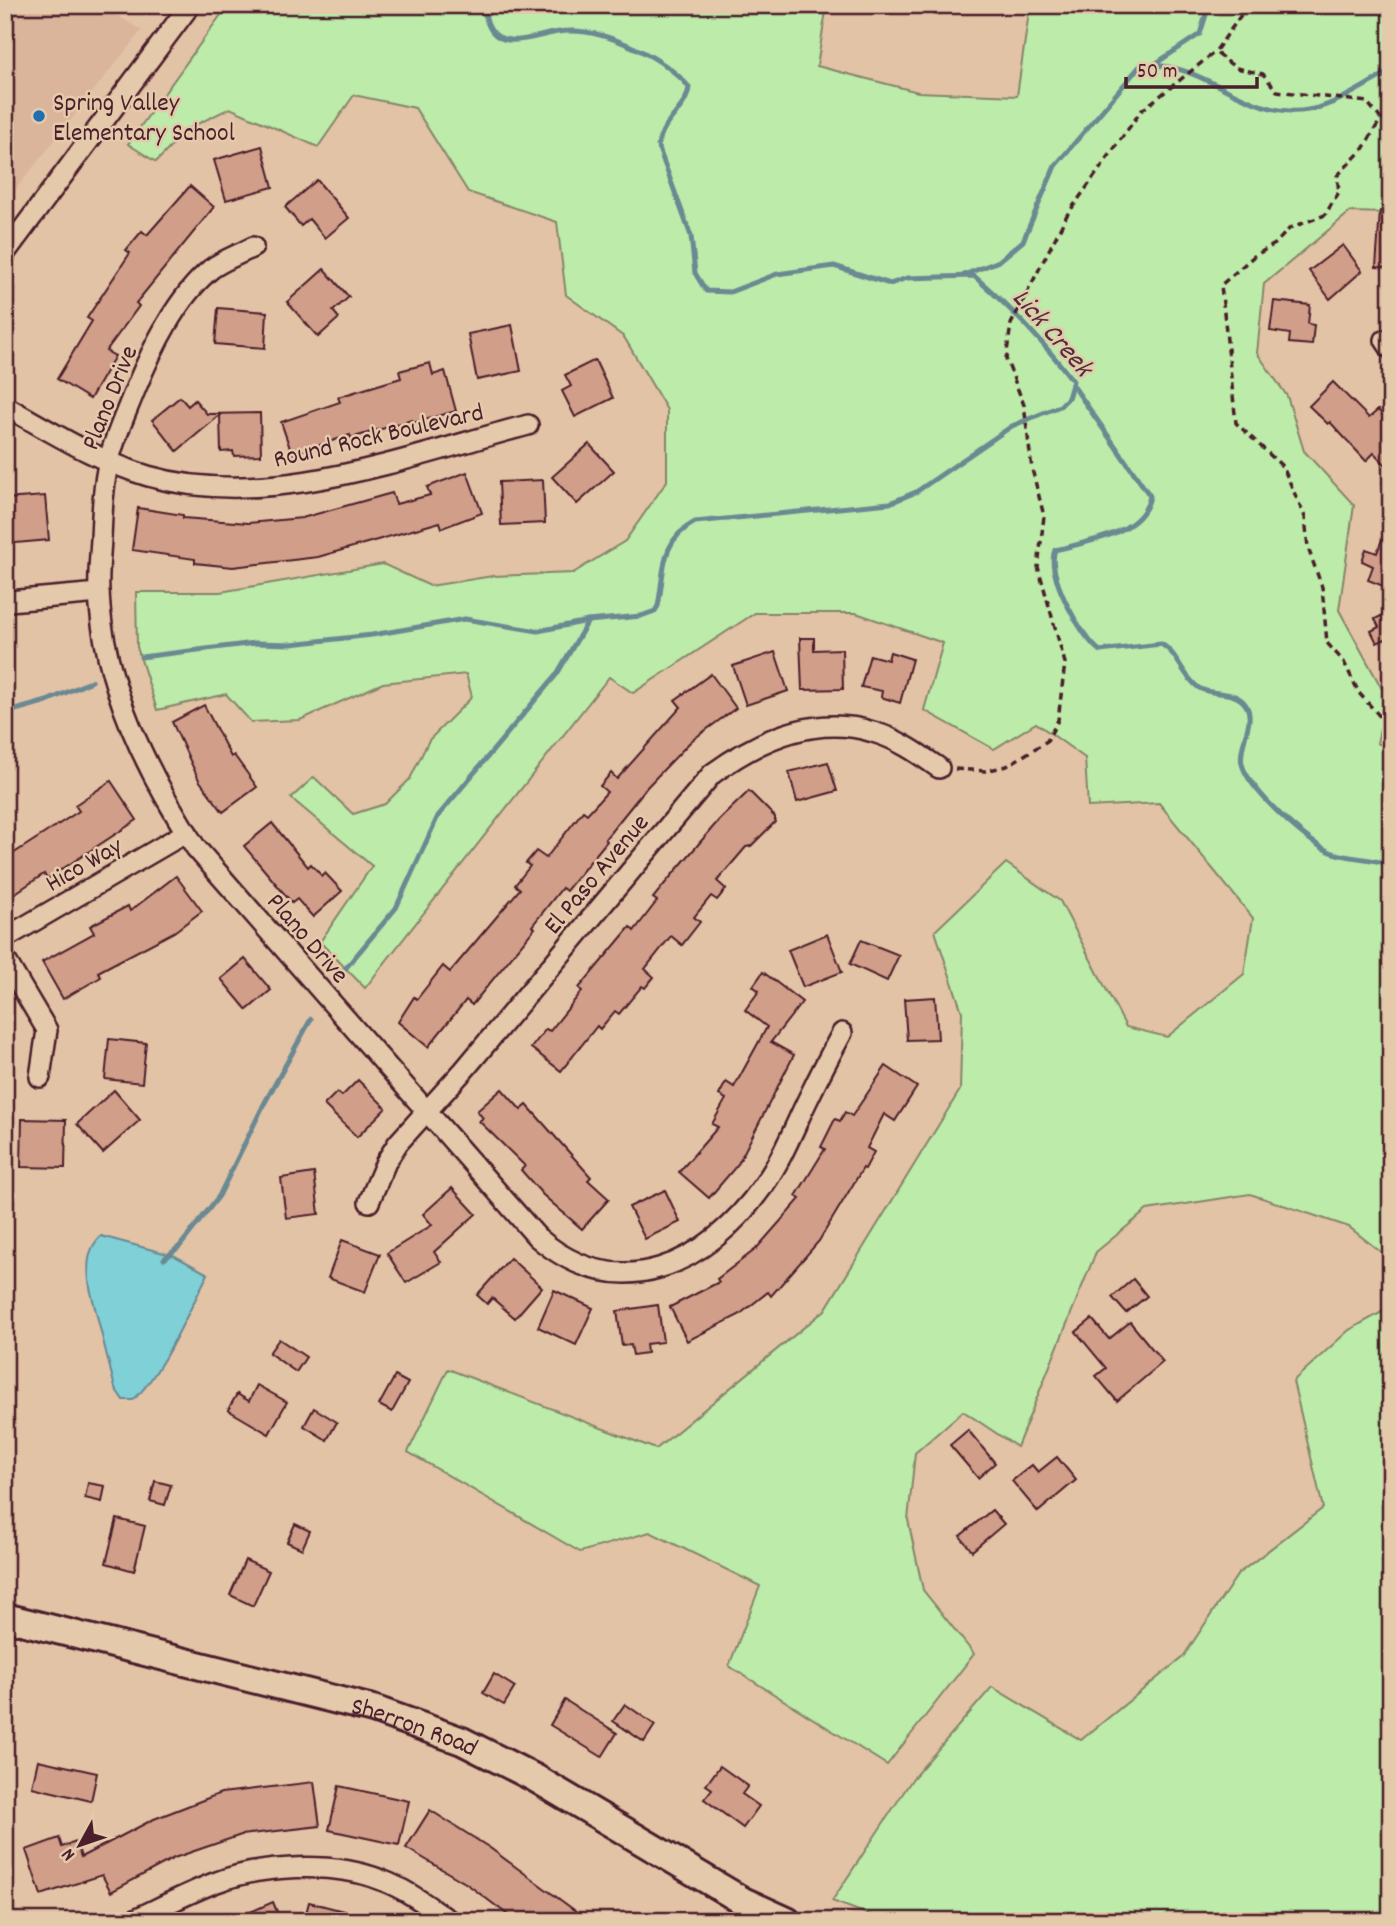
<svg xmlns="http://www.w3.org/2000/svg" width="1396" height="1926" viewBox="0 0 1396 1926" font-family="Dekko,sans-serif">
<rect width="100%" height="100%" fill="#e3c3a6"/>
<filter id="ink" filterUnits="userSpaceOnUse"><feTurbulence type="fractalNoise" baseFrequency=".0143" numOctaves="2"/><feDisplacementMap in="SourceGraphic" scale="14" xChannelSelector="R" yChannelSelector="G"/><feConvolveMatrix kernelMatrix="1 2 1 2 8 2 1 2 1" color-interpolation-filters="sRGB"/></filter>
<g filter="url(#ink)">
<polygon fill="#dbb59b" points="5,5 98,5 142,30 5,203"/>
<g fill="#bdeba9" stroke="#84856a" stroke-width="2">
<polygon points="228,5 827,5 817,66 918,92 1017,96 1030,5 1391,5 1391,213 1350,212 1264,284 1257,353 1287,396 1304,451 1354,505 1339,610 1387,698 1377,743 1391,748 1391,1260 1349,1227 1250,1194 1147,1210 1096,1252 1017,1447 963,1411 915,1453 908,1520 923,1590 974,1654 887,1765 729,1666 760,1586 650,1532 580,1552 408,1452 448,1369 656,1449 825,1310 960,1090 962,1012 935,931 1006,863 1060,901 1126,1027 1167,1037 1244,974 1253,918 1159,803 1088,807 1085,758 1036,723 994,749 924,710 943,643 856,613 755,613 633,693 609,677 365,988 320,942 372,866 291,798 314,777 353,814 385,804 410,779 429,740 472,697 466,674 383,683 300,720 251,722 226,694 157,710 137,647 136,592 220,592 383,564 430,586 493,576 573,573 625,541 667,481 667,410 624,337 566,295 557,222 468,192 415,108 354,95 318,147 230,108 189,128 156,162 128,144"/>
<polygon points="1391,1307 1391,1921 886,1921 832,1901 913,1778 992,1687 1081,1740 1183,1657 1238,1574 1323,1508 1293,1381 1349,1330"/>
</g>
<path fill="#7fd0d7" stroke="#6a8992" stroke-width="2" d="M101 1236 175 1256 208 1274C190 1308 161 1376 133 1400H123L115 1388 90 1288C87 1270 86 1249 101 1236Z"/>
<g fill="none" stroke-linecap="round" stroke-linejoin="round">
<g stroke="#6a8992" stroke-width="5">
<polyline points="1155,64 1200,34 1209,5"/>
<path d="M964 275 999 261 1023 241 1055 166 1139 67C1198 55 1247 121 1308 110 1337 105 1365 85 1391 71"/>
<path d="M1072 384 1150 496C1143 534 1087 542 1055 550 1045 573 1081 637 1100 651L1161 644C1178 653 1182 676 1199 688 1213 697 1237 688 1247 707 1255 722 1238 746 1242 764 1248 789 1309 845 1333 853 1352 859 1372 858 1391 865"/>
<path d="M141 657 255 643 291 644 372 635 465 619 538 631 588 621 641 616 655 611 658 606C665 572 659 541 695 522L890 503 916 492 1012 426 1060 406 1068 398 1073 381C1044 342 1011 308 974 276L907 278 890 284 834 266 777 274 730 292 706 291 695 273 691 236 658 146C662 119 687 110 689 87 665 58 607 30 569 31 537 31 488 64 484 5"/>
<polyline points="5,713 47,701 92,681"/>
<polyline points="345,969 396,908 438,816 557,674 588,621"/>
<polyline points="164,1259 180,1246 219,1196 264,1104 311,1019"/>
</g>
</g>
<g fill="#d19e89" stroke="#4a1f2b" stroke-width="2">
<polygon points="262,146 273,187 226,200 214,160"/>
<polygon points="317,180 349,218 325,238 309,219 301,226 285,207"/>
<polygon points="190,186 214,207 136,303 139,306 106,351 115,356 90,399 57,379 92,321 87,318 130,253 126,250 142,231 147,235"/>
<polygon points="1380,211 1391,212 1391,268 1376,267"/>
<polygon points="1343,245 1362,271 1330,299 1309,271"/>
<polygon points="324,269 349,297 333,311 339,318 318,337 287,302"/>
<polygon points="1274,301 1310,305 1308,324 1314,325 1312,345 1289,343 1290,334 1270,331"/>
<polygon points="218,308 267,312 265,348 215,344"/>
<polygon points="512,325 521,371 477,380 468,334"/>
<polygon points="595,360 613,398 575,417 562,391 571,386 565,375"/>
<polygon points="430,363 433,375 445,371 456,411 413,423 412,420 351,438 350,435 292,454 281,422 340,402 338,397 401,378 399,371"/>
<polygon points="1333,382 1369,418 1378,410 1391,424 1391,470 1374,453 1366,461 1330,422 1328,424 1309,406"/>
<polygon points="180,397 188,406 195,400 207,414 260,413 261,455 234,456 233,451 221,452 220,415 177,451 152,420"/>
<polygon points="589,444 614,471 577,504 552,477"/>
<polygon points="467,472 482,513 442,528 440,522 318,557 233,567 195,563 195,559 132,550 138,508 183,515 183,518 248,523 302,518 392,493 396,504 430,495 427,487"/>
<polygon points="543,480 545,523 501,525 499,482"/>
<polygon points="45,496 49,540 5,544 5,499"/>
<polygon points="1389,520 1391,521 1391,589 1368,580 1373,566 1362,561 1366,549 1377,553"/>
<polygon points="1391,611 1391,649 1385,639 1377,643 1371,631 1379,627 1375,619"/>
<polygon points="800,638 814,638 814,650 842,649 843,689 802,690"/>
<polygon points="775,652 788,691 746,705 733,666"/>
<polygon points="890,652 912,659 900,703 881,697 882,691 861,687 870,655 888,660"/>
<polygon points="711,674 736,708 691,741 647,787 605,839 607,841 566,891 562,888 532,926 535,928 472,1005 466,1000 428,1047 398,1022 414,997 417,999 443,966 450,972 520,889 515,885 530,866 526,863 536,851 546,858 583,811 587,814 607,792 600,786 611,773 617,779 681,707 675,700"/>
<polygon points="204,705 231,757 234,755 257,787 223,812 199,780 172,722"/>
<polygon points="828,762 837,791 797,802 789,772"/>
<polygon points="111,781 137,820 47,879 44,874 5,900 5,859 79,811 75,805"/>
<polygon points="749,791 775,817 775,822 751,846 746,847 717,881 726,889 717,900 711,896 694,917 700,922 682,945 671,936 645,969 654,977 645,988 642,986 619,1014 615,1011 600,1029 597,1026 561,1071 531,1048 546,1029 550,1031 582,991 579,988 630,927 634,931 657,901 653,898 667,881 719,820"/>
<polygon points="272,823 308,867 311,864 322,876 325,873 342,891 313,917 297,899 292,903 244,846"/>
<polygon points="176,876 202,911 174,932 98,972 101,977 63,999 42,962 94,933 90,926 128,906 130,911"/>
<polygon points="827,934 842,972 803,987 788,950"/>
<polygon points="861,940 899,955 887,981 850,964"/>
<polygon points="245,959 271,990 247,1010 221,979"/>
<polygon points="763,972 802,1002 771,1042 794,1055 738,1164 709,1198 679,1172 718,1127 712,1124 726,1099 719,1095 726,1082 734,1087 767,1027 745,1010 759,991 753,986"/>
<polygon points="935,997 938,1039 907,1040 904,999"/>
<polygon points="109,1039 146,1043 142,1083 105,1079"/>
<polygon points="886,1066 917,1087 895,1121 884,1114 867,1148 874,1152 865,1169 863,1168 819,1241 771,1296 768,1292 739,1315 687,1341 670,1307 719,1282 717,1279 756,1249 800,1199 796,1196 825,1149 821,1147 835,1119 840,1121 845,1112 852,1116"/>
<polygon points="358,1080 386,1108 357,1137 324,1105 337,1092 342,1096"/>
<polygon points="502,1089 521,1110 527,1105 591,1177 588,1180 609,1199 582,1229 543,1195 521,1170 525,1166 479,1121 483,1118 477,1111"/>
<polygon points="114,1090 140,1120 103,1153 77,1124"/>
<polygon points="22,1119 66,1120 65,1168 21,1167"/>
<polygon points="314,1173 319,1214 286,1218 281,1178"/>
<polygon points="452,1188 476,1214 434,1252 441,1262 406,1283 387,1253 432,1225 423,1214"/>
<polygon points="665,1190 680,1222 645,1239 629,1207"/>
<polygon points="342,1240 380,1254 365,1292 328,1278"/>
<polygon points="510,1258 542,1287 515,1318 492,1298 487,1304 477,1295"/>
<polygon points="1133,1279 1147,1296 1126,1313 1112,1297"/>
<polygon points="554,1290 593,1308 576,1345 538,1327"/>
<polygon points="658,1305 663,1342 646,1344 647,1353 633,1355 631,1345 622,1346 617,1311"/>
<polygon points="1092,1319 1109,1339 1130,1322 1163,1362 1117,1401 1096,1376 1106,1368 1076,1332"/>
<polygon points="279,1339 306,1357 296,1372 269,1353"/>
<polygon points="395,1376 408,1383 392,1412 379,1405"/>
<polygon points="257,1385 287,1402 269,1434 228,1410 237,1394 249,1401"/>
<polygon points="314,1408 337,1422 327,1440 304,1426"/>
<polygon points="968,1430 995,1463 978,1478 950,1445"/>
<polygon points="1057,1457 1076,1480 1038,1512 1012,1481 1032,1465 1038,1472"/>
<polygon points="155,1481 171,1485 165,1505 150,1501"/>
<polygon points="88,1483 105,1486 102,1502 85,1498"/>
<polygon points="992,1510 1004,1524 972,1551 960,1536"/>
<polygon points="117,1519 145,1526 134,1571 106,1563"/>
<polygon points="295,1524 310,1531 302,1549 287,1542"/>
<polygon points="245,1560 269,1571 253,1606 230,1595"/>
<polygon points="494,1674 515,1687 504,1705 483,1693"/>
<polygon points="565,1700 617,1733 602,1757 550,1725"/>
<polygon points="625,1704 655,1725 644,1742 613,1721"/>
<polygon points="38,1760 97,1773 91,1801 32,1787"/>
<polygon points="720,1766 748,1786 742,1794 759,1806 743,1828 704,1799 712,1789 706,1785"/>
<polygon points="314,1782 320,1826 241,1835 174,1858 111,1892 102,1875 41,1895 26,1850 59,1838 62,1847 76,1842 81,1857 154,1819 221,1793"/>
<polygon points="339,1786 409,1801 399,1845 329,1830"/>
<polygon points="430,1810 490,1848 589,1921 516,1921 467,1884 406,1848"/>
<polygon points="273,1902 281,1921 230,1921"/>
<polygon points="309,1902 363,1916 363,1921 304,1921"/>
</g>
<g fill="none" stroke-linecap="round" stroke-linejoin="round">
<defs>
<g id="minor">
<path d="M253 247C240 254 223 260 211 269 176 298 152 349 135 390 126 413 115 436 109 460 103 485 102 513 101 539 100 557 98 575 99 592 103 685 147 772 196 848L537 1237C619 1308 707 1265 763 1186 783 1158 795 1125 810 1095 820 1074 831 1053 842 1033"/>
<polyline points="5,253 190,5"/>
<polyline points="1385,340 1391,349"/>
<path d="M5 406C52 432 97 461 148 476 270 511 410 456 528 425"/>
<polyline points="9,601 99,593"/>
<polyline points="5,938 187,832"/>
<polyline points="5,959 47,1030 40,1077"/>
<path d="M369 1202 386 1162 398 1143 464 1070 712 774C758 740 815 714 873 732 898 739 919 754 939 768"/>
<path d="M131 1921C159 1908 186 1894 214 1883 261 1865 334 1861 381 1880 406 1889 428 1906 450 1921"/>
</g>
<g id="secondary">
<path id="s1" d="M5 1617 373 1709 462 1741 535 1778 743 1901 787 1921"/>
</g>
</defs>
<use href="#minor" stroke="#4a1f2b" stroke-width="24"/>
<use href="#secondary" stroke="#4a1f2b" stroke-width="32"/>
<g stroke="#4a1f2b" stroke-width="3.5" stroke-dasharray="7 5" stroke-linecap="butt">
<polyline points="1248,5 1215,52 1236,68 1263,74 1277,91 1367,102 1381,119 1363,149 1337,176 1339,192 1325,215 1290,228 1275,244 1254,256 1221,285 1236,423 1283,467 1305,517 1308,548 1322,587 1327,643 1344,662 1359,693 1391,729"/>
<polyline points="955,769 985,771 1007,766 1047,741 1058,720 1065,663 1038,567 1044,516 1032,469 1024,405 1006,359 1011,324 1067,215 1141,111 1215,52"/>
<polyline points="193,1911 196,1921"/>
</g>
<use href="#minor" stroke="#e4c9ab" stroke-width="19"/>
<use href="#secondary" stroke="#e4c9ab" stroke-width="26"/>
</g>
</g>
<circle fill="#1f6fb2" stroke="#e4c9ab" stroke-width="2.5" cx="39" cy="116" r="7"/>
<g text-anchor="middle" stroke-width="5" stroke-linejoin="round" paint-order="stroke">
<g font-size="26" fill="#4a1f2b" stroke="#e4c9ab" text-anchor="start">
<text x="53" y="110">Spring Valley<tspan x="53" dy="30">Elementary School</tspan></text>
</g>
<g font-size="26" fill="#4a1f2b" stroke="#e4c9ab">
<text transform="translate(108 397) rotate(-68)" y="9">Plano Drive</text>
<text transform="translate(378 434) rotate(-13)" y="9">Round Rock Boulevard</text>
<text transform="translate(83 863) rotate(-30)" y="9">Hico Way</text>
<text transform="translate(595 873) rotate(-50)" y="9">El Paso Avenue</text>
<text transform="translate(309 937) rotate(49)" y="9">Plano Drive</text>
<text dy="9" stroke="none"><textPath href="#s1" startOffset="424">Sherron Road</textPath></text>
</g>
<g font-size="28" font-style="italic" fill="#4f313c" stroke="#e4c9ab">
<text transform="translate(1054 331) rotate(49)" y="10">Lick Creek</text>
</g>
</g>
<rect width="1396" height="1926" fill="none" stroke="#e4c9ab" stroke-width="28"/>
<rect x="14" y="14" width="1368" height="1898" fill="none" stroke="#4a1f2b" stroke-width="2.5" filter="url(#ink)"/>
<g transform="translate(80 1845) rotate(230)" stroke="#e4c9ab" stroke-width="5" paint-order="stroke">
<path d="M0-5L12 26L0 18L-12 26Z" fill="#4a1f2b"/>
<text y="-10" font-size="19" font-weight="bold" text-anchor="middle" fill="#4a1f2b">N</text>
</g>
<path d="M1126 77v10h131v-10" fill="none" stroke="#4a1f2b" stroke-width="3.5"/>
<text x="1137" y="77" font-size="21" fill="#4a1f2b" stroke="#e4c9ab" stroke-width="5" paint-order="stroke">50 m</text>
</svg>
